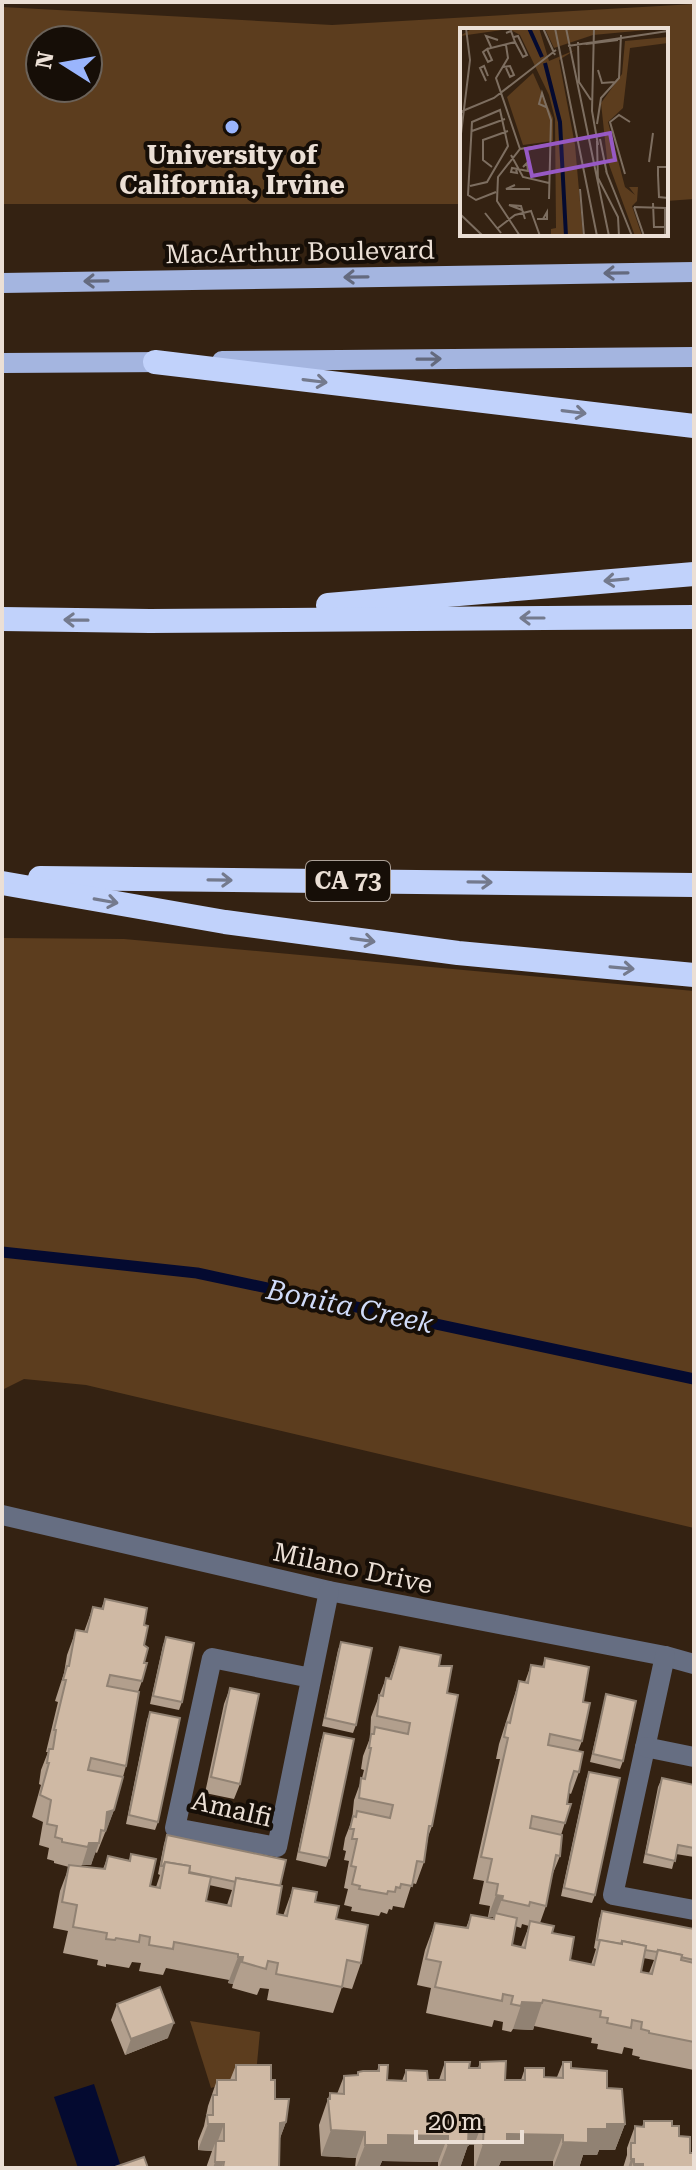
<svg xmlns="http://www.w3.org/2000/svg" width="696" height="2170" viewBox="0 0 696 2170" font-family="'Roboto Serif',serif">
<rect width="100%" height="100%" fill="#342212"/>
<g fill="#5c3d1e" fill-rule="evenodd">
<path d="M694 4V199L666 201V30H462V204H2V7L332 25ZM40 40H88V88H40Z"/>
<polygon points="2,938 124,939 694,991 694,1528 86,1385 24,1379 2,1390"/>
<polygon points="190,2021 260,2032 256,2074 211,2088"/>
</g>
<polygon fill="#040a30" points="94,2084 121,2167 117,2168 78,2168 54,2097"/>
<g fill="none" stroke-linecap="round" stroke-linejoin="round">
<polyline stroke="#040a30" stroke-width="11" points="2,1252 197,1273 694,1379"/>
<g stroke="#666e82" stroke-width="20">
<polyline points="2,1515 329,1591 665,1656 694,1664"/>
<polyline points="665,1656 613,1895 694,1910"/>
<polyline points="311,1678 212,1658 175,1828 277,1847 329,1591"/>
<polyline points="645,1747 694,1757"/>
</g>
<g stroke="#a4b5e0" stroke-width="20">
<polyline points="2,283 694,272"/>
<polyline points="222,361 694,357"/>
<polyline points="2,363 170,362"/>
</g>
<g stroke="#c1d2fb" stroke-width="24">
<polyline points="155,362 694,426"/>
<polyline points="328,605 694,574"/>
<polyline points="2,619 150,621 694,617"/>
<polyline points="40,878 694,885"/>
<polyline points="2,883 225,922 458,953 694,975"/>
</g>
</g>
<g fill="#b29f8d" fill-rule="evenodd">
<path d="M105 1599 144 1625V1663L142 1681 138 1692 126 1766 114 1810 97 1853 95 1852 91 1865H82L81 1866 103 1869 108 1856 129 1860 131 1854 150 1886 156 1887 160 1875 158 1874 164 1844 167 1835 280 1886 277 1914 283 1916 293 1888 315 1902 336 1919 361 1963 352 1989 342 1987 333 2013 267 2000 269 1989 260 1988 257 1995 232 1988 233 1984 228 1983 229 1980 166 1968 163 1975 139 1971 141 1963 132 1962 129 1968 106 1964V1967L97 1965 98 1960 63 1953 68 1931 53 1928 60 1891 69 1867 54 1863V1861L47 1859 49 1848 39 1845 43 1822 32 1817 41 1785 39 1784 41 1770 48 1752H46L58 1702 55 1701 64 1673 67 1655 75 1633 84 1632 93 1607 101 1609ZM209 1885 232 1890 227 1905 206 1901Z"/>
<polygon points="166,1637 182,1702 179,1710 150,1704 163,1645"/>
<polygon points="341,1642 356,1725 353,1733 322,1726 338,1650"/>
<polygon points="400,1647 439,1666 447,1693 432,1826 428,1837 424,1862 416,1884 412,1883 404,1908 393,1906 392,1910 389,1909 387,1914 381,1912 379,1916 351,1911 352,1907 344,1905 348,1889 344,1888 349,1861 344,1860 346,1851 343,1850 345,1838 352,1820 354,1800 362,1778 364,1770 361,1769 363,1756 370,1738 371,1717 386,1678 389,1679"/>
<path d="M545 1658 583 1702 582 1741 578 1751 579 1772 571 1794 569 1793 567 1804H571L561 1835 560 1856 551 1878 546 1906 540 1923 552 1933 570 1960 591 1965 596 1949 594 1948 599 1919 602 1911 694 1929V2070L639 2059 640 2057 632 2055 633 2049 624 2047 622 2054 597 2049 598 2044 591 2043 592 2038 534 2026 533 2030 513 2029 511 2032 502 2030 503 2022 494 2020 492 2027 426 2013 431 1988 417 1985 425 1950 435 1923 466 1928 471 1915 493 1919 494 1917H488L490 1906 479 1904 484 1881 473 1879 500 1759H496L499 1744 519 1681 525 1682 531 1665 542 1667ZM522 1924 529 1926 521 1947 512 1945 515 1926 521 1928ZM643 1958 654 1960 649 1973 641 1972Z"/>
<polygon points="230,1688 240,1784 234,1799 205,1793 224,1704"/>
<polygon points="606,1694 623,1761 620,1769 590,1762"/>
<polygon points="150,1712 158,1822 155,1830 126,1824 147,1720"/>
<polygon points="324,1733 329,1858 326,1867 296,1860 321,1741"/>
<polygon points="589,1772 595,1895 592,1903 561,1896 586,1780"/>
<polygon points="662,1778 694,1785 694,1857 676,1854 672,1869 643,1863 658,1787"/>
<polygon points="117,2004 168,2038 125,2055 111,2020"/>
<polygon points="445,2062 469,2068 478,2068 480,2062 505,2080 521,2080 525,2068 544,2077 557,2077 563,2062 607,2088 625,2124 615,2150 599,2150 597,2155 583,2155 579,2168 553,2168 553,2161 501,2161 498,2168 474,2168 474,2145 468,2145 460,2168 438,2168 438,2162 382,2161 379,2168 355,2168 356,2158 321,2156 319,2125 330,2093 337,2094 344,2076 357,2075 358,2072 377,2071 379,2065 387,2080 402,2081 406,2070 428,2080 439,2080"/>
<polygon points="236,2065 271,2080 275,2099 286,2122 280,2138 279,2168 206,2168 212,2151 198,2150 198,2141 204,2126 208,2106 217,2080 230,2080"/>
<polygon points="644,2121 672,2126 690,2153 694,2168 623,2168 627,2155 627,2148 635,2126 642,2127"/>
</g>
<g fill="#918273">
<polygon points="114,1810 106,1832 105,1832 107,1812"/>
<polygon points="89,1843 99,1843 91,1865 82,1865"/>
<polygon points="496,1895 503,1896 495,1918 495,1913 494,1917 488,1917"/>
<polygon points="238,1957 243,1957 233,1984 228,1983"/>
<polygon points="522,2002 542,2003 533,2030 513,2029"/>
<polygon points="174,2023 168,2038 125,2055 131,2039"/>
<polygon points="469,2118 484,2119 474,2145 468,2145 460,2168 439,2168 448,2144"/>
<polygon points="286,2122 276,2149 280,2123"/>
<polygon points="208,2124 224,2124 215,2149 216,2141 212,2151 198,2150"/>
<polygon points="607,2124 625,2124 615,2150 599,2150 597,2155 583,2155 579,2168 553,2168 563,2142 588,2129"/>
<polygon points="331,2130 365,2132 356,2158 321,2156"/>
<polygon points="507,2134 563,2135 553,2161 501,2161 498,2168 475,2168 483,2144"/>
<polygon points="388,2135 448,2136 438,2162 382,2161 379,2168 356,2168 365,2145"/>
<polygon points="631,2159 634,2159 631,2168 628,2168"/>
<polygon points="215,2162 224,2162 221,2168 213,2168"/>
<polygon points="634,2164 643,2164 641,2168 632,2168"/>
</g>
<g fill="#cfb9a4" stroke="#918273" stroke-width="2">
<polygon points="105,1599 147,1608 144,1625 148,1626 144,1645 148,1648 144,1663 147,1663 142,1681 110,1675 107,1686 139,1692 126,1766 91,1758 88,1770 123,1777 114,1810 107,1812 105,1831 101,1830 99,1843 89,1843 88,1847 62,1842 62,1839 55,1837 57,1826 47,1824 51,1800 40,1795 49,1763 47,1763 49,1749 53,1749 56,1730 54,1730 66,1680 63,1680 67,1666 69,1666 75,1633 76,1630 87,1632 93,1607 103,1609"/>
<polygon points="166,1637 194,1643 182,1702 153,1696"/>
<polygon points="341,1642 372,1648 356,1725 325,1718"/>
<polygon points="400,1647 441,1655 439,1666 452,1666 447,1693 458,1695 432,1826 429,1826 424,1862 417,1861 412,1886 401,1884 400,1888 396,1887 395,1892 388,1891 387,1894 359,1889 360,1886 352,1884 356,1867 351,1866 357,1839 352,1839 354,1829 350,1829 353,1816 356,1817 357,1811 390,1818 393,1805 359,1798 361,1778 365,1779 371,1748 369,1748 371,1734 374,1734 375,1727 408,1734 410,1723 377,1716 379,1695 383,1696 386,1678 391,1679"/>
<polygon points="545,1658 589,1667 583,1702 590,1703 582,1741 550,1734 548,1745 583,1752 579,1772 574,1771 570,1784 567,1804 571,1804 565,1823 532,1816 530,1828 562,1835 560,1856 556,1855 546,1906 530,1902 529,1906 502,1900 503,1896 496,1895 498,1884 487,1882 492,1859 481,1857 508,1738 504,1737 507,1722 510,1723 519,1681 528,1683 531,1665 544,1667"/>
<polygon points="230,1688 259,1694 240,1784 211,1777"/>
<polygon points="606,1694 636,1701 623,1761 593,1754"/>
<polygon points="150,1712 180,1718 158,1822 129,1815"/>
<polygon points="324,1733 354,1739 329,1858 299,1852"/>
<polygon points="589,1772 620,1778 595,1895 564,1888"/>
<polygon points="662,1778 694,1785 694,1848 678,1845 675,1861 646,1854"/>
<polygon points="167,1835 286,1860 280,1886 236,1878 236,1882 189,1872 190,1866 165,1862 163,1866 161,1866"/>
<polygon points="131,1854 156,1859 150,1886 160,1888 165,1862 190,1866 189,1873 211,1877 206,1901 231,1906 236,1878 282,1886 277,1914 287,1916 293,1888 317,1892 315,1902 339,1906 336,1919 368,1925 361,1963 347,1960 342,1987 276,1974 278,1963 268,1961 266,1969 242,1962 243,1957 238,1957 238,1954 174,1942 173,1949 149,1945 150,1937 140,1935 139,1942 116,1938 115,1940 106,1939 107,1933 73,1927 77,1905 62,1902 69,1865 105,1869 108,1856 130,1861"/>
<polygon points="602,1911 694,1929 694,1960 681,1957 682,1955 658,1950 657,1952 645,1950 646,1946 622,1941 621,1944 597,1940"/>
<polygon points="495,1913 517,1918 512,1945 525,1948 530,1921 554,1926 552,1933 574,1937 570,1960 594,1965 600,1940 622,1944 622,1941 646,1946 641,1972 652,1974 658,1950 682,1955 681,1960 694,1963 694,2042 649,2033 649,2031 641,2029 642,2022 632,2020 631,2028 607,2023 608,2018 600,2017 601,2011 543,2000 542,2003 522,2002 521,2006 511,2004 513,1996 503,1994 502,2001 435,1987 441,1962 426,1959 435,1923 468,1928 471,1915 494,1919"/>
<polygon points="160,1987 174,2023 131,2039 117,2004"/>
<polygon points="506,2061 505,2080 525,2080 525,2068 544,2068 544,2077 563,2078 563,2062 571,2062 571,2068 607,2071 607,2088 622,2089 625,2124 607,2124 607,2129 588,2129 588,2143 563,2142 563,2135 507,2134 507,2144 483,2144 484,2119 469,2118 468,2145 448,2144 448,2136 388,2135 388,2145 365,2145 365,2132 331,2130 328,2099 330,2099 330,2093 344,2094 344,2076 358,2075 358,2072 363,2071 379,2071 379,2065 388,2065 387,2080 406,2081 406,2070 427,2071 428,2080 445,2080 445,2062 470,2062 469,2068 480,2068 480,2062"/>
<polygon points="236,2065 271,2065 271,2080 275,2080 275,2099 289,2099 286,2122 280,2123 279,2168 223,2168 224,2162 215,2162 216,2141 224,2141 224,2124 208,2124 207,2115 213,2115 213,2095 217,2095 217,2080 236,2080"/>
<polygon points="644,2121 672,2121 672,2126 679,2126 679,2136 690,2137 690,2153 694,2153 694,2168 643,2168 643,2164 634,2164 634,2159 631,2159 631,2143 635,2143 635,2126 644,2127"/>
<polygon points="144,2157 148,2168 115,2168 115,2167"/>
</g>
<defs><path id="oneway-shaft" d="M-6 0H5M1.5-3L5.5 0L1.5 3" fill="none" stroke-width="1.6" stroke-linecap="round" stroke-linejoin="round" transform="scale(2)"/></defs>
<g stroke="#646a7e">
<use href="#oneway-shaft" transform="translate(616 273) rotate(179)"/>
<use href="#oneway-shaft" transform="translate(356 277) rotate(179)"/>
<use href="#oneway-shaft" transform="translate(96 281) rotate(179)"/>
<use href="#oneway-shaft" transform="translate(429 359) rotate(-1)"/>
</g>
<g stroke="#747a8d">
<use href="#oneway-shaft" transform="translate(315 381) rotate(7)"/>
<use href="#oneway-shaft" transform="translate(574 412) rotate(7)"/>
<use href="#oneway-shaft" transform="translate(616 580) rotate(175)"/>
<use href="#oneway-shaft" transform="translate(532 618) rotate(180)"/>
<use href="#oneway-shaft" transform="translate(76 620) rotate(-179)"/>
<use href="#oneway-shaft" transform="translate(220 880) rotate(1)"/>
<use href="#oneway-shaft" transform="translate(480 882) rotate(1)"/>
<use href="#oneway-shaft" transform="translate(106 901) rotate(10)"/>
<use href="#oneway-shaft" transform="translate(363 940) rotate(8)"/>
<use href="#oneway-shaft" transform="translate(622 968) rotate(5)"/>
</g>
<circle fill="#9ab5fd" stroke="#160e07" stroke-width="3" cx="232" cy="127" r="8"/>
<g text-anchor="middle" stroke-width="8" stroke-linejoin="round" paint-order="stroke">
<rect fill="#160e07" stroke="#aba097" stroke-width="2" x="306" y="861" width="84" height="40" rx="6"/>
<g font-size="24" font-weight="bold" fill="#ebdfd5">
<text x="348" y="889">CA 73</text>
</g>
<g font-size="26" font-weight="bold" fill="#ebdfd5" stroke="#160e07">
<text x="232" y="164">University of<tspan x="232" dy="30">California, Irvine</tspan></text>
</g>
<g font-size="26" fill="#ebdfd5" stroke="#160e07">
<text transform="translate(300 252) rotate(-1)" y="9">MacArthur Boulevard</text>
<text transform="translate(353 1568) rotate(12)" y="9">Milano Drive</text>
<text transform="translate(232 1809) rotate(13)" y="9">Amalfi</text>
</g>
<g font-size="28" font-style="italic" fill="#d0dbf9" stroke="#160e07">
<text transform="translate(350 1306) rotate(12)" y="10">Bonita Creek</text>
</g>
</g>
<g transform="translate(460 28)">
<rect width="208" height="208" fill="#342212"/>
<path d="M13 0H79L89 33 115 22 99 32 115 117 123 208H91V201L96 200 95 91 89 67 60 7 49 1 0 8ZM208 0 133 7 94 20 85 1ZM208 9V15L170 20 163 80 148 94 165 159 175 167 169 159H178L177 173 172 178 182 208H175L147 131 141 75 162 46 165 13ZM73 45 93 90V113L63 117 47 69Z" fill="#5c3d1e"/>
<path fill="none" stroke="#040a30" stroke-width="4" d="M69 0 82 29M85 35 100 94 106 208"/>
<path fill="none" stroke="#7d6e60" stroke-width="2" d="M83 0 95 27M95 0 137 208M106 0 149 208M134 0 132 83 138 117M54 9 58 8 67 27 63 29 55 14M118 14 119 54 131 72M126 16 158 12M46 17 48 30 36 50 60 121M108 18 208 3M31 19 26 8 38 12M27 21 55 14 51 3 46 5M27 21 32 32 28 34 23 24ZM43 39 50 38 54 47 50 49 46 40M138 42 142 55 155 54M26 53 20 40 24 38 28 48M86 79 79 76 82 65 91 92 89 171M0 84 34 70 96 22M137 96 141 70 159 50 161 7M12 103 45 91M140 111 147 146M137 113 138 154M0 114 10 32 6 0M51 127 63 149 89 155M189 134 193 105M32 139 23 132V112L48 103M208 139H198V147L199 169 208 170M56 141 57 145 51 144 52 140 68 143 67 135 63 139M146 143 172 208M165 146 150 94 159 87 170 94M137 148 158 189 159 208M55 157 46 161H70M10 158 27 154 48 118 40 82 12 94 8 167 16 172 36 164M120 161 124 208M193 175 194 199H205M174 179 205 180V208M174 179 184 208M62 182 49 177 61 178 65 191M25 185 41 205M0 186 23 208M77 191H87V184L83 191M38 200 55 187 71 183 80 208M60 208 37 173 38 149 60 121 92 116"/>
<path fill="#9759c4" fill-opacity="0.15" stroke="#9759c4" stroke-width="4" d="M150 105 155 132 72 148 66 121Z"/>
<rect width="208" height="208" fill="none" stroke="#ebdfd5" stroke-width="4"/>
</g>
<rect width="696" height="2170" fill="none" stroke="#ebdfd5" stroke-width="8"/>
<g transform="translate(64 64) rotate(281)"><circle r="38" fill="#160e07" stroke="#6b6259" stroke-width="2"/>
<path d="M0-6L14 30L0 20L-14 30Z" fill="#9ab5fd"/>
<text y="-12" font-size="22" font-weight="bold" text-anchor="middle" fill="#ebdfd5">N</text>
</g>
<path d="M416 2130v12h106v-12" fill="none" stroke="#ebdfd5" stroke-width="4"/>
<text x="428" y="2130" font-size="24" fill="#ebdfd5" stroke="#160e07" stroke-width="6" paint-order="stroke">20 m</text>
</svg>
